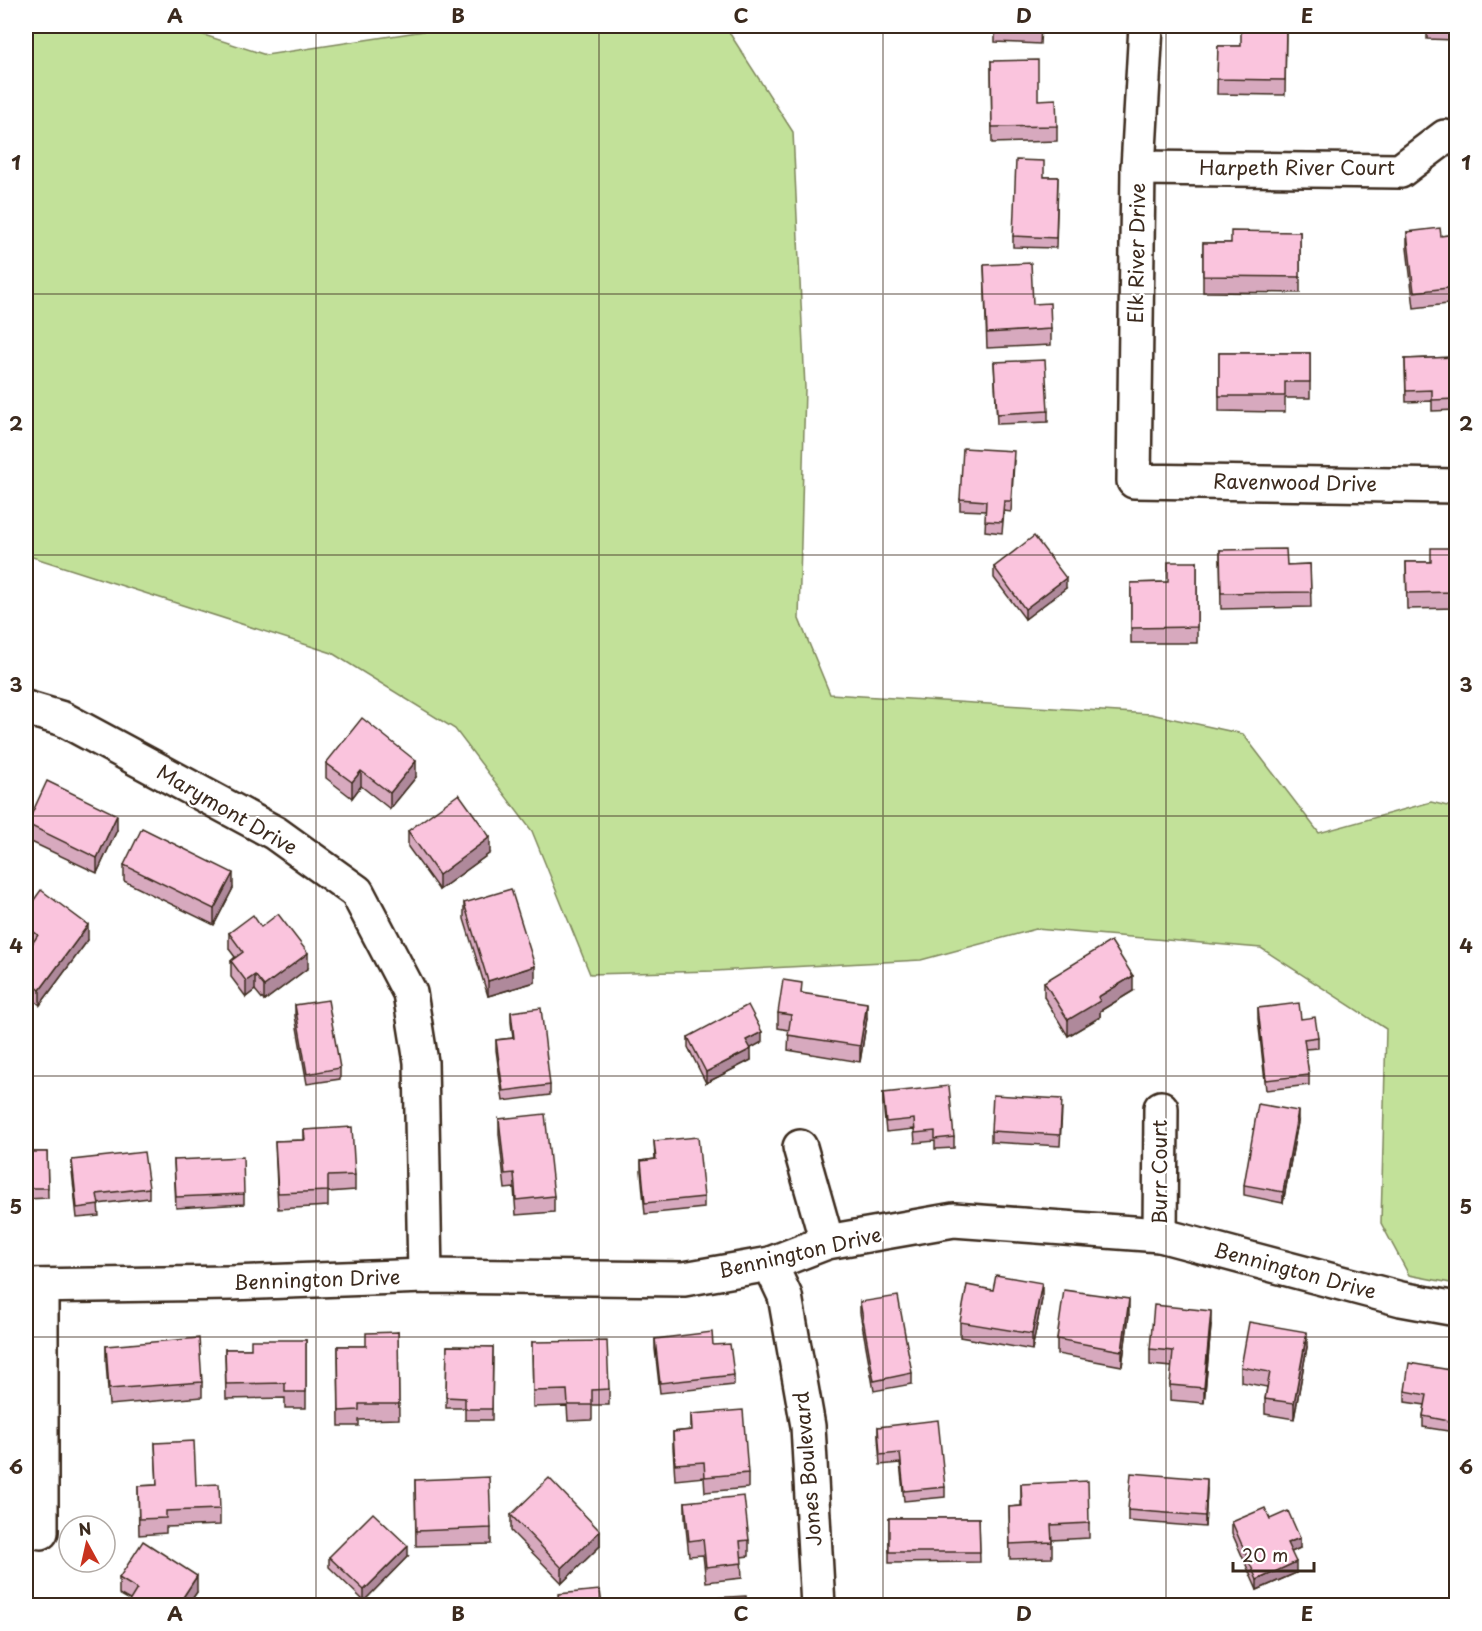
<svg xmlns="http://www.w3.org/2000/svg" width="1482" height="1631" viewBox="0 0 1482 1631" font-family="'Playpen Sans',sans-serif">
<rect width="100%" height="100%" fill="#fff"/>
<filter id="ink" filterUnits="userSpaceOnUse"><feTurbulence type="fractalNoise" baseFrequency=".0167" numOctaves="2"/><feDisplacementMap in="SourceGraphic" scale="12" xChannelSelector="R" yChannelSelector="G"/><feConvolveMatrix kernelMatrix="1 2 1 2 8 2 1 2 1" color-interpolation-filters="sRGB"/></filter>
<g filter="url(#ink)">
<polygon fill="#c2e199" stroke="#7e865c" stroke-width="1.5" points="26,26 176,26 266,55 457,26 725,26 793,132 805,388 799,619 830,694 1151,714 1243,734 1319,833 1431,802 1456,808 1456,1284 1409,1275 1381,1223 1386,1029 1261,948 1036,929 921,960 715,971 590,974 532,831 455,729 332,653 26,555"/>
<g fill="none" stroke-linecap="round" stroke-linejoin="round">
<defs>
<g id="minor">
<polyline points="1146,26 1138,168 1134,481 1456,486"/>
<polyline points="1138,168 1400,171 1445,137"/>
<polyline points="26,708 63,719 275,833 357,892 410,993 421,1062 425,1276"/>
<polyline points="800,1147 827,1242"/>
<polyline points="1160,1235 1161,1108"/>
<polyline points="770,1264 785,1296 808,1426 818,1606"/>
<polyline points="26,1286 231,1283 425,1276 684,1279 770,1264 827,1242 954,1220 1160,1235 1401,1299 1456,1309"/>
<polyline points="41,1286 41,1532"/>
</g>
</defs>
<use href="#minor" stroke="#3b2a1e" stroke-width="38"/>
<use href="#minor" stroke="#fff" stroke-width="33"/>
</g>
<g fill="#d7a9be" stroke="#3b2a1e" stroke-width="1.5">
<polygon points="995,26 1041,26 1040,44 995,42"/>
<polygon points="1286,26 1285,95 1217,94 1218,46 1241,46"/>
<polygon points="1403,26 1456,26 1456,40 1427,39 1427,30 1403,29"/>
<polygon points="991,61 1038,100 1057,126 1057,141 992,143"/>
<polygon points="1044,177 1058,177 1056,248 1013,247 1013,236"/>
<polygon points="1300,232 1300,293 1203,292 1203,243 1231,243"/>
<polygon points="1407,232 1441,236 1456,234 1456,303 1414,308 1407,248"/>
<polygon points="984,265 1033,304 1051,329 1051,345 987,348"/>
<polygon points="1219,353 1310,353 1310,398 1285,398 1285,412 1219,411"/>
<polygon points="1456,357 1456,410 1432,411 1432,401 1406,402 1405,359"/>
<polygon points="994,362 1048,411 1048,422 997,424"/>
<polygon points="1014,461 1011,512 1004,511 1002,533 985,531 986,511 960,510 960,499"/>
<polygon points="1456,548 1456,608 1407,609 1406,562 1431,562"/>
<polygon points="1220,550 1287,565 1310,564 1311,607 1221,609"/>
<polygon points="1197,562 1197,643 1131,643 1131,583 1168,582"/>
<polygon points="994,567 1066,588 1025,619 994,578"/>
<polygon points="326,763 416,777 390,809 361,786 352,798 326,778"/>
<polygon points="27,824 117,830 97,873 27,840"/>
<polygon points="408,831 490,853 439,890 408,847"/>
<polygon points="124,865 233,888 214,925 124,881"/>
<polygon points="464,903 535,982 488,996 464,919"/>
<polygon points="26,911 88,940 40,1005 26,994 26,953 31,945 26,942"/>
<polygon points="229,933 308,968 264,1001 255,990 246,997 231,977 231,961 235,957 229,949"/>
<polygon points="1044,982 1133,991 1100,1011 1100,1017 1068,1036 1044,997"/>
<polygon points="802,993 867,1018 860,1062 788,1050 789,1030 778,1028 778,1013"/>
<polygon points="295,1005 340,1068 340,1079 307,1084 295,1016"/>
<polygon points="1258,1008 1301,1019 1318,1037 1318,1048 1305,1049 1309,1075 1309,1085 1266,1090 1258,1019"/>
<polygon points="511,1012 550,1085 550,1095 503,1101 496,1050 496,1040 513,1038 511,1022"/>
<polygon points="688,1037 762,1042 750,1048 751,1060 706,1083 688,1047"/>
<polygon points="883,1093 954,1137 954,1148 935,1149 935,1141 915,1143 914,1129 886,1132 883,1103"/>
<polygon points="1062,1109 1060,1146 991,1142 991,1131"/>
<polygon points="499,1119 554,1196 554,1212 516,1215 514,1188 505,1189 499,1134"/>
<polygon points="1298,1122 1283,1203 1244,1195 1244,1185"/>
<polygon points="304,1130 355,1175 355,1190 328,1192 328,1206 278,1209 275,1141 304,1140"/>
<polygon points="654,1141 704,1197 704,1208 645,1214 641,1171 641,1161 655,1159"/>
<polygon points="26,1152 47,1152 48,1198 26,1199"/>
<polygon points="72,1160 149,1188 149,1198 98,1204 99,1216 77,1218 72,1171"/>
<polygon points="174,1160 244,1194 244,1204 176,1208"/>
<polygon points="1042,1299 1032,1350 960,1337 960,1322"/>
<polygon points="860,1302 912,1373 912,1384 874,1391 860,1313"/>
<polygon points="1129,1315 1122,1366 1057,1354 1057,1339"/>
<polygon points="1211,1326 1204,1403 1170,1400 1170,1385 1172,1367 1150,1365 1150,1349"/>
<polygon points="398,1332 399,1419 359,1420 359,1426 339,1426 338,1346 366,1346"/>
<polygon points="655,1339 713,1345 734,1375 734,1385 660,1393 655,1349"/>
<polygon points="306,1340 306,1408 285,1408 285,1398 226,1399 225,1349 251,1349"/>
<polygon points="532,1342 609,1389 609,1405 592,1405 592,1420 568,1421 567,1406 533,1407"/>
<polygon points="106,1346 202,1382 202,1397 109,1405 106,1361"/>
<polygon points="447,1346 493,1347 492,1420 465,1420 465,1408 446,1408"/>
<polygon points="1307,1347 1294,1419 1265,1414 1265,1399 1267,1387 1241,1382 1241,1367"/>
<polygon points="1456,1371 1456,1420 1454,1432 1423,1427 1423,1416 1425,1405 1405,1402 1405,1391"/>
<polygon points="691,1414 748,1473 748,1488 705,1492 704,1477 675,1480 673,1447 673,1432 691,1430"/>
<polygon points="878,1427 945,1487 945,1497 904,1501 900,1463 880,1465 878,1437"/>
<polygon points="155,1443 220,1509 220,1525 166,1527 166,1533 139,1535 138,1486 157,1485"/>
<polygon points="415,1480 491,1528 491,1544 416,1546"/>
<polygon points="1021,1484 1089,1523 1089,1538 1052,1540 1052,1558 1010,1559 1009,1507 1021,1506"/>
<polygon points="1207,1489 1205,1527 1128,1521 1128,1510"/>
<polygon points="685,1502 749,1540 749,1556 741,1557 742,1578 706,1582 703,1555 689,1556 685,1518"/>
<polygon points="511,1515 600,1546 562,1583 511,1531"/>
<polygon points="889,1518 979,1518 980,1562 889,1563"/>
<polygon points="1270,1519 1300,1548 1291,1552 1296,1573 1257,1590 1232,1533 1232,1522"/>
<polygon points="408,1556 364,1601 329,1567 329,1557"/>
<polygon points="119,1578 197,1592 188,1605 127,1605 130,1600 119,1594"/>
</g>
<g fill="#af899b" stroke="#3b2a1e" stroke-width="1.5">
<polygon points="1066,578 1066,588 1025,619 1025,609"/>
<polygon points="416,761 416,777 390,809 390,793"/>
<polygon points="361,771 361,786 352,798 352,782"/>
<polygon points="117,815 117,830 97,873 97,858"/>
<polygon points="490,837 490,853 439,890 439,875"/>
<polygon points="233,873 233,888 214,925 214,909"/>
<polygon points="88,925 88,940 40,1005 40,990"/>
<polygon points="308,953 308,968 264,1001 264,986"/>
<polygon points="535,966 535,982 488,996 488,981"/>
<polygon points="255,975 255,990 246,997 246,981"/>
<polygon points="1133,976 1133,991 1100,1011 1100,1017 1068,1036 1068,1020 1098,997"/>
<polygon points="867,1003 867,1018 860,1062 860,1046"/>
<polygon points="762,1032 762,1042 746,1051 746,1040"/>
<polygon points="751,1049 751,1060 706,1083 706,1072"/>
<polygon points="1298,1111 1298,1122 1283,1203 1283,1192"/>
<polygon points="1042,1283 1042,1299 1032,1350 1032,1334"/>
<polygon points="1129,1299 1129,1315 1122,1366 1122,1351"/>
<polygon points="1211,1311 1211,1326 1204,1403 1204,1388"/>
<polygon points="1307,1332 1307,1347 1294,1419 1294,1403"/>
<polygon points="1456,1409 1456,1420 1454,1432 1454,1422"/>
<polygon points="1207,1479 1207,1489 1205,1527 1205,1516"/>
<polygon points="600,1531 600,1546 562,1583 562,1568"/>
<polygon points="1300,1538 1300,1548 1287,1554 1287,1543"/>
<polygon points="408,1546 408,1556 364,1601 364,1590"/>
<polygon points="1296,1562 1296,1573 1257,1590 1257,1580"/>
<polygon points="197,1576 197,1592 188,1605 178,1605"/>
</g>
<g fill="#fac4dd" stroke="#3b2a1e" stroke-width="1.5">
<polygon points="995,26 1040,26 1040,28 995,27"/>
<polygon points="1241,26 1286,26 1285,80 1217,79 1218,46 1241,46"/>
<polygon points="1038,60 1038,100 1056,99 1057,126 992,127 991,61"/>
<polygon points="1016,160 1044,161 1044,177 1058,177 1056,238 1013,236"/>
<polygon points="1440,228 1441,236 1456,234 1456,287 1414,292 1407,232"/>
<polygon points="1231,231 1300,232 1300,277 1203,276 1203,243 1231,243"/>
<polygon points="1031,263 1033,304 1050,303 1051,329 987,333 984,265"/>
<polygon points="1219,353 1310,353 1310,382 1285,382 1285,396 1219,396"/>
<polygon points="1456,357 1456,399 1432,400 1432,390 1406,391 1405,359"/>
<polygon points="1045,360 1048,411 997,414 994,362"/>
<polygon points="963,448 1014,451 1011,501 1004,501 1002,522 985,521 986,501 960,499"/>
<polygon points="1034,536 1066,578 1025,609 994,567"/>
<polygon points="1431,548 1456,548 1456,592 1407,593 1406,562 1431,562"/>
<polygon points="1286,549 1287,565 1310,564 1311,592 1221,593 1220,550"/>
<polygon points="1168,562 1197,562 1197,627 1131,628 1131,583 1168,582"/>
<polygon points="362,718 416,761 390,793 361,771 352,782 326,763"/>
<polygon points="47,781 117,815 97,858 27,824"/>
<polygon points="459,794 490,837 439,875 408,831"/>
<polygon points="142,828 233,873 214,909 124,865"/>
<polygon points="511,889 535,966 488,981 464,903"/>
<polygon points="41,890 88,925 40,990 26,979 26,953 38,935 26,926 26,911"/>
<polygon points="278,914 308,953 264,986 255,975 246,981 231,961 243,952 229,933 253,915 261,927"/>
<polygon points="1111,941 1133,976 1098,997 1100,1001 1068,1020 1044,982"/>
<polygon points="783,980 802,983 801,993 867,1003 860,1046 788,1035 791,1015 778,1013"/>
<polygon points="328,1000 340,1068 307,1074 295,1005"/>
<polygon points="1299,1003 1301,1019 1315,1017 1318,1037 1304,1039 1309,1075 1266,1080 1258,1008"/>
<polygon points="748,1005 762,1032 746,1040 751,1049 706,1072 688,1037"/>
<polygon points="541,1008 550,1085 503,1091 496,1040 514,1038 511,1012"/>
<polygon points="949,1086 954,1137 935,1139 935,1131 915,1133 914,1119 886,1122 883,1093"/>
<polygon points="993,1095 1062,1099 1060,1135 991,1131"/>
<polygon points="1258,1104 1298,1111 1283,1192 1244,1185"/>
<polygon points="545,1114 554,1196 516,1200 514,1173 505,1174 499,1119"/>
<polygon points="352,1127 355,1175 328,1176 328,1191 278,1193 275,1141 305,1140 304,1130"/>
<polygon points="698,1137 704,1197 645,1203 641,1161 656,1159 654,1141"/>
<polygon points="26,1152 47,1152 48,1188 26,1188"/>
<polygon points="144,1152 149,1188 97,1194 99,1205 77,1208 72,1160"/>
<polygon points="243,1157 244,1194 176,1197 174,1160"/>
<polygon points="996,1275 1042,1283 1032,1334 960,1322 967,1285 993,1290"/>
<polygon points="1064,1290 1129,1299 1122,1351 1057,1339"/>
<polygon points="898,1296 912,1373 874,1381 860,1302"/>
<polygon points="1154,1305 1211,1311 1204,1388 1170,1385 1173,1351 1150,1349"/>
<polygon points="1249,1322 1307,1332 1294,1403 1265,1399 1270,1372 1241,1367"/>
<polygon points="398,1332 399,1404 359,1404 359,1410 339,1411 338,1346 366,1346 366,1333"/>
<polygon points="712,1332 713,1345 730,1344 734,1375 660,1383 655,1339"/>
<polygon points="199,1338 202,1382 109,1389 106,1346"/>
<polygon points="251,1340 306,1340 306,1392 285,1392 285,1383 226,1384 225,1349 251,1349"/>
<polygon points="607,1341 609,1389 592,1390 592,1405 568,1405 567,1390 533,1391 532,1342"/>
<polygon points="447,1346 493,1347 492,1409 465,1409 465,1398 446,1397"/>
<polygon points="1409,1363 1456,1371 1456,1409 1454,1422 1423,1416 1427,1395 1405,1391"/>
<polygon points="743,1410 748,1473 705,1477 704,1462 675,1464 673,1432 692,1430 691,1414"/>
<polygon points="938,1420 945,1487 904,1491 900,1453 880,1455 878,1427"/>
<polygon points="194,1441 196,1485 219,1484 220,1509 166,1511 166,1518 139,1519 138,1486 157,1485 155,1443"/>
<polygon points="1131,1473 1207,1479 1205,1516 1128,1510"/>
<polygon points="489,1477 491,1528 416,1531 415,1480"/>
<polygon points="549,1478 600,1531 562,1568 511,1515"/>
<polygon points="1088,1481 1089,1523 1051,1525 1052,1542 1010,1544 1009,1507 1022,1506 1021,1484"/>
<polygon points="744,1496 749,1540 740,1541 742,1563 706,1567 703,1539 689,1541 685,1502"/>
<polygon points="1265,1508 1270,1519 1288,1511 1300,1538 1287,1543 1296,1562 1257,1580 1232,1522"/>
<polygon points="373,1513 408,1546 364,1590 329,1557"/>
<polygon points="889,1518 979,1518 980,1552 889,1552"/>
<polygon points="143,1541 197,1576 178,1605 127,1605 137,1589 119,1578"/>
<polygon points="600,1590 602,1605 559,1605 558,1594"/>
<polygon points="746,1596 747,1605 695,1605 695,1599"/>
<polygon points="1278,1602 1310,1605 1277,1605"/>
</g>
</g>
<path fill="none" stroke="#3b2a1e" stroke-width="1.5" stroke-opacity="0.55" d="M316 26V1606M599 26V1606M883 26V1606M1166 26V1606M26 294H1456M26 555H1456M26 816H1456M26 1076H1456M26 1337H1456"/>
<g text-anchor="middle" stroke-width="4.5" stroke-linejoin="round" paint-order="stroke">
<g font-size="20" fill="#3b2a1e" stroke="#fff">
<text x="1297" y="175">Harpeth River Court</text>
<text transform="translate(1137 253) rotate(-89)" y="7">Elk River Drive</text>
<text transform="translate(1295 483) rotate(1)" y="7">Ravenwood Drive</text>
<text transform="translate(227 810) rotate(30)" y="7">Marymont Drive</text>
<text transform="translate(1160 1172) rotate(-90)" y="7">Burr Court</text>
<text transform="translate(800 1253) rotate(-13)" y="7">Bennington Drive</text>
<text transform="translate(1295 1271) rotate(15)" y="7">Bennington Drive</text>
<text transform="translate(317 1280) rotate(-2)" y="7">Bennington Drive</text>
<text transform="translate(808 1469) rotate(-95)" y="7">Jones Boulevard</text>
</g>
</g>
<rect width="1482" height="1631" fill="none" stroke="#fff" stroke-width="66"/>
<g transform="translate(87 1544) rotate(352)"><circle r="28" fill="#ffffff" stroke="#b1aaa5" stroke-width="1.5"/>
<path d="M0-4.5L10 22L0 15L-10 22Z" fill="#c8321e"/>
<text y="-9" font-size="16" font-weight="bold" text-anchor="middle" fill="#3b2a1e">N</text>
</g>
<path d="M1233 1562v9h81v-9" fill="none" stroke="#3b2a1e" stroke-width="3"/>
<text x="1242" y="1562" font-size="18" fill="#3b2a1e" stroke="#ffffff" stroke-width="4.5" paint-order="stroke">20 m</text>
<rect x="33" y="33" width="1416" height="1565" fill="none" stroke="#3b2a1e" stroke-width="2"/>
<g font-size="20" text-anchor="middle" font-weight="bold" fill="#3b2a1e">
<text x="175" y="23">A</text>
<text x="458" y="23">B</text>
<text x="741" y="23">C</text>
<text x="1024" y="23">D</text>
<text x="1307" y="23">E</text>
<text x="16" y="170">1</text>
<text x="1466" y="170">1</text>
<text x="16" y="431">2</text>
<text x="1466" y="431">2</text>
<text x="16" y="692">3</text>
<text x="1466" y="692">3</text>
<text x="16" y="953">4</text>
<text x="1466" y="953">4</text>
<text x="16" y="1214">5</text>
<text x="1466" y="1214">5</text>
<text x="16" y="1474">6</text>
<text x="1466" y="1474">6</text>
<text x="175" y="1621">A</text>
<text x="458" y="1621">B</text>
<text x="741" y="1621">C</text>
<text x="1024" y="1621">D</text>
<text x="1307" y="1621">E</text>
</g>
</svg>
